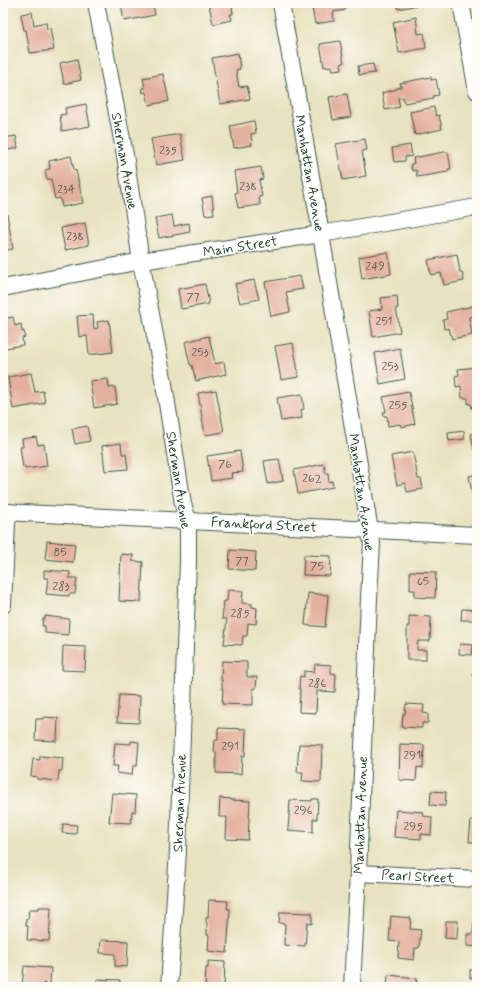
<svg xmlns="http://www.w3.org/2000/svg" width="480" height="990" viewBox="0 0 480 990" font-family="Mynerve,sans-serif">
<rect width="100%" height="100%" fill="#fdfcf7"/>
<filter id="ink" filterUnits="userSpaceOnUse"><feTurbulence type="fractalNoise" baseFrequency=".025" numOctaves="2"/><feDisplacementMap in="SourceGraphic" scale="8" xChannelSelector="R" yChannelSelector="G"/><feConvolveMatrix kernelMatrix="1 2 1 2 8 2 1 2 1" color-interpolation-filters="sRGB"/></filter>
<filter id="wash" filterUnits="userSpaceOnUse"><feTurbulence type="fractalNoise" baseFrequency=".012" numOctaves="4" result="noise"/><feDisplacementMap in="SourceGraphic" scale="16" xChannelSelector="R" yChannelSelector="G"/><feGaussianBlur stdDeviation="0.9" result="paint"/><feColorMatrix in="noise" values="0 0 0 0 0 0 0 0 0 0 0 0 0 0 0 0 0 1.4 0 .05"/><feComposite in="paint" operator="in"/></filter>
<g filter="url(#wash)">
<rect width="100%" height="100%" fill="#e9e2c0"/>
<g id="blocks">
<g fill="#e4b09e">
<polygon points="121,3 153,3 155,15 124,21"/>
<polygon points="211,3 228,3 229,6 232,6 233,14 230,14 232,20 213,24 209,5 211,5"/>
<polygon points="311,3 344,3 345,10 333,12 334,21 315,24"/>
<polygon points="397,3 417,3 418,5 398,9"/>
<polygon points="32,12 34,25 46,22 47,29 50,28 54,50 30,53 26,30 24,30 21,14"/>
<polygon points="416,17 418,34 424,33 426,48 399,53 393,22"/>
<polygon points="340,41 344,63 341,64 342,69 333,70 332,66 324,67 320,44"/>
<polygon points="238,53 240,69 236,70 239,87 247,86 250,99 220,104 212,58"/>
<polygon points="77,59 81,80 64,84 60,63"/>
<polygon points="373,64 375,73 359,75 358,66"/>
<polygon points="163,74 169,101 149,105 146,92 143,93 142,88 145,88 143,78"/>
<polygon points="431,77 431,80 436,79 439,95 433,96 434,98 404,103 403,97 398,98 400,107 385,110 382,93 397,89 397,88 401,87 400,83"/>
<polygon points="347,94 351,117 333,120 329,97"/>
<polygon points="86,104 90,126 62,131 60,115 66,114 65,108"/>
<polygon points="434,107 436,116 439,115 442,129 415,135 410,112"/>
<polygon points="254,121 256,133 251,134 252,145 234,148 230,126"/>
<polygon points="180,134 185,160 156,165 151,139"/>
<polygon points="16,136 18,148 3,151 3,138"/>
<polygon points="365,139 367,150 362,151 366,176 343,180 336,144"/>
<polygon points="410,145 412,156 405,157 405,161 394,162 392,148"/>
<polygon points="444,152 448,152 451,169 448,169 448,172 417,177 416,170 412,171 411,164 414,163 413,158"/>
<polygon points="71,156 74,170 76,170 83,203 62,207 60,198 55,199 51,179 47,179 45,170 50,169 49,161"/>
<polygon points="261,167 263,179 259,180 262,196 259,197 260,205 238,208 235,193 237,192 234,171"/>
<polygon points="212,196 214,214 205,215 202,198"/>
<polygon points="7,214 13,249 3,251 3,215"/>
<polygon points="172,215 174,226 189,223 190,232 159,238 155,218"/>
<polygon points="85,223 89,245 65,250 61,228"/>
<polygon points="388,252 391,274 362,279 359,257"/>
<polygon points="457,254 460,272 462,272 464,281 444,285 441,273 431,275 428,260"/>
<polygon points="300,276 303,289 286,292 290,312 271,316 265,282"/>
<polygon points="254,280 259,299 240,303 235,284"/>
<polygon points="205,284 209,304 181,309 178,289"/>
<polygon points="397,296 398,308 396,308 400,332 373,337 369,311 382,309 381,298"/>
<polygon points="473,306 475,316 469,317 472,335 452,339 449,328 444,329 443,320 447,319 446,312"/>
<polygon points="93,315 94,329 98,328 97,322 109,320 113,352 89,355 87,336 79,337 77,316"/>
<polygon points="13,317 15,326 21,324 22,332 24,331 25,337 22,338 23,345 6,348 4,340 3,340 3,319"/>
<polygon points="209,336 215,364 224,362 226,374 196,381 192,365 190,365 185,342"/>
<polygon points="293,343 299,377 281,380 275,346"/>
<polygon points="400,348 405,379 380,384 375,353"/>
<polygon points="477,367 477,408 472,409 471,404 468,404 468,398 462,398 461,386 456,387 455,376 459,375 458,369"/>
<polygon points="31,373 35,392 43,391 45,403 13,409 8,377"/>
<polygon points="108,379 109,388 115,387 117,404 94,408 90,381"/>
<polygon points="216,390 224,432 205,435 198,393"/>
<polygon points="409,392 415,424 401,427 400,424 388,426 387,416 384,416 383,412 386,412 383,397"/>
<polygon points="302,394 304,409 301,410 302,418 281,421 277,398"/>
<polygon points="87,426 90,441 75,444 72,429"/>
<polygon points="464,431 465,439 449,441 448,433"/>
<polygon points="477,433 477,449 474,450 471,434"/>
<polygon points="36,437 38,445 44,444 47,466 25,469 25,466 23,467 20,447 23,447 22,439"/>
<polygon points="121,443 122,454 126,454 128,469 105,471 102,446"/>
<polygon points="240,451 243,472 231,473 232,478 211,481 207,456"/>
<polygon points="413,452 418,479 421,479 423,489 407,492 405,483 397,485 391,456"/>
<polygon points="279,459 283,481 268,484 264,461"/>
<polygon points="324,464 326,474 328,473 329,482 332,481 333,487 298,494 294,470"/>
<polygon points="477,474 477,493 472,494 469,476"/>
<polygon points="47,541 75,544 73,562 45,559"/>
<polygon points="230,550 256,552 255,571 229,569"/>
<polygon points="121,554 133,555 132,561 143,562 141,602 119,601"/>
<polygon points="304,555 331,556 330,576 303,575"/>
<polygon points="44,570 70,572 69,578 77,578 75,594 69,594 69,596 46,594 48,578 44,578"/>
<polygon points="410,571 436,572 435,598 414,597 415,590 410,590"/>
<polygon points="228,590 243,591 242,603 252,604 252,607 257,608 256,624 248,623 247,636 243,636 242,645 224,644 227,619 222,619 224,601 227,601"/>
<polygon points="308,593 328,595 325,627 305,625"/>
<polygon points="462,609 476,610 475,620 461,620"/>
<polygon points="45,616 69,619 68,635 45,633 45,626 42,626 43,619 45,619"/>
<polygon points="409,616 431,617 430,641 418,641 417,650 426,650 426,660 407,660 407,626 409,626"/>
<polygon points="460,644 473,645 472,655 459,654"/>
<polygon points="63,646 86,647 85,671 62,670"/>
<polygon points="475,654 477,655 477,676 473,676"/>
<polygon points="222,661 247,662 247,677 257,677 256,688 253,688 253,705 222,704 223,689 222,689 222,680 221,680"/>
<polygon points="315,664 331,665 331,673 336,674 335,692 317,691 316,713 299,712 300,689 299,689 300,676 304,677 304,671 314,672"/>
<polygon points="119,695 140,696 139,723 117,722"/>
<polygon points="406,704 424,705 423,713 428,714 428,723 422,723 422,728 402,727 403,714 405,714"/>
<polygon points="43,717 58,718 57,741 35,740 36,719 43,719"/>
<polygon points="218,728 246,729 245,756 242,756 241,774 216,773 216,752 214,752 215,740 218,740"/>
<polygon points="131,741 139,742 137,766 133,766 132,775 117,773 118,766 113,766 115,743 131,744"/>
<polygon points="299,744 322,745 321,782 302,781 303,772 297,772"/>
<polygon points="400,744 424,745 423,768 417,767 416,781 399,780"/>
<polygon points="40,756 63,758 62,771 59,771 58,781 37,779 37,777 31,776 33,759 40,760"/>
<polygon points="431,791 446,792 445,806 430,805"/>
<polygon points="112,793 136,795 135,812 132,811 131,823 109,822"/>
<polygon points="220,798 231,799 231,800 250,801 248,840 226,839 227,817 219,817"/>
<polygon points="312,799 318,799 317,819 313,819 313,832 288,830 290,800 312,801"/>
<polygon points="396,810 424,812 423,816 432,817 431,835 421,834 421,839 394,837"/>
<polygon points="471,820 477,821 477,842 469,842"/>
<polygon points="63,824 77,825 76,834 62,833"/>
<polygon points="209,900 228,901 227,909 230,909 227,953 208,951 209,935 207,935 207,923 206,922 206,917 208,917"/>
<polygon points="39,907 51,907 49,941 27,940 28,926 26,926 26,919 28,919 29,909 39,909"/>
<polygon points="280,912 312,913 312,924 307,923 305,946 284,945 285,924 279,923"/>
<polygon points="391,916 411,918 410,929 421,930 419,948 415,948 414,960 398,958 399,942 389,941"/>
<polygon points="446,921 458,921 457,939 445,938"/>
<polygon points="474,922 477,922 477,947 467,946 467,934 473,934"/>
<polygon points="101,940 128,941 127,967 115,966 115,954 100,953"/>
<polygon points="208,961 225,962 224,987 205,987 206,968 208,968"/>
<polygon points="24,966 51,968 50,984 43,983 43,987 22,987"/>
<rect x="470" y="970" width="7" height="8"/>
<polygon points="388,975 417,978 416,987 387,987"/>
<polygon points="97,979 120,980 119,987 97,987"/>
</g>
</g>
</g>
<g filter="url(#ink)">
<use href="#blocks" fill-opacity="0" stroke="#3d5649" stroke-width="1"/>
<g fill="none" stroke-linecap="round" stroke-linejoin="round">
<defs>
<g id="minor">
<polyline points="96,3 125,155 141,261 163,378 183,504 188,520 188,561 178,851 169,987"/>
<polyline points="281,3 321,234 372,543 369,598 358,873 352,987"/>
<polyline points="461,3 477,91"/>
<polyline points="3,288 141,261 321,234 477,207"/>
<polyline points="3,512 477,535"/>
<polyline points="3,605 7,523 10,512"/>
<polyline points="358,873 477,879"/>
</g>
</defs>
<use href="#minor" stroke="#3d5649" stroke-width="18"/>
<use href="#minor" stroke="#fff" stroke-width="16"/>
</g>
</g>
<g text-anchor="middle" stroke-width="3" stroke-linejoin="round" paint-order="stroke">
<g font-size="12" fill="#505a4e">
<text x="168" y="154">235</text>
<text x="248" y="190">238</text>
<text x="66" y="193">234</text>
<text x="75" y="240">238</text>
<text x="375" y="270">249</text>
<text x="193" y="301">77</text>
<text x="384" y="325">251</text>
<text x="200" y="356">253</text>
<text x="390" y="370">253</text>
<text x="398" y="409">255</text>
<text x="225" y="468">76</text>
<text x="312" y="482">262</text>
<text x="60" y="556">85</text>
<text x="242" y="565">77</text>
<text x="317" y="570">75</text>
<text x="423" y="585">65</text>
<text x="61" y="590">283</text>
<text x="240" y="617">285</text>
<text x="317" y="687">286</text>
<text x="230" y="750">291</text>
<text x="412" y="759">291</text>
<text x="303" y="814">296</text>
<text x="413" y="830">295</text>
</g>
<g font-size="14" fill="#1f3d34" stroke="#fdfcf7">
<text transform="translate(125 161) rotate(80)" y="5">Sherman Avenue</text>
<text transform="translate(310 173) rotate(80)" y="5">Manhattan Avenue</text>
<text transform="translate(240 246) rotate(-9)" y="5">Main Street</text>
<text transform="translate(179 480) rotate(81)" y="5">Sherman Avenue</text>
<text transform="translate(362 492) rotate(82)" y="5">Manhattan Avenue</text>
<text transform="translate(264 524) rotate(3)" y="5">Frankford Street</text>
<text transform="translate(179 803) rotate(-88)" y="5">Sherman Avenue</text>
<text transform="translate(360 815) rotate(-88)" y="5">Manhattan Avenue</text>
<text transform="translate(418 876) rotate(3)" y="5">Pearl Street</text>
</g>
</g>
<rect width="480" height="990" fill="none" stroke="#fdfcf7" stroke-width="16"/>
</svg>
